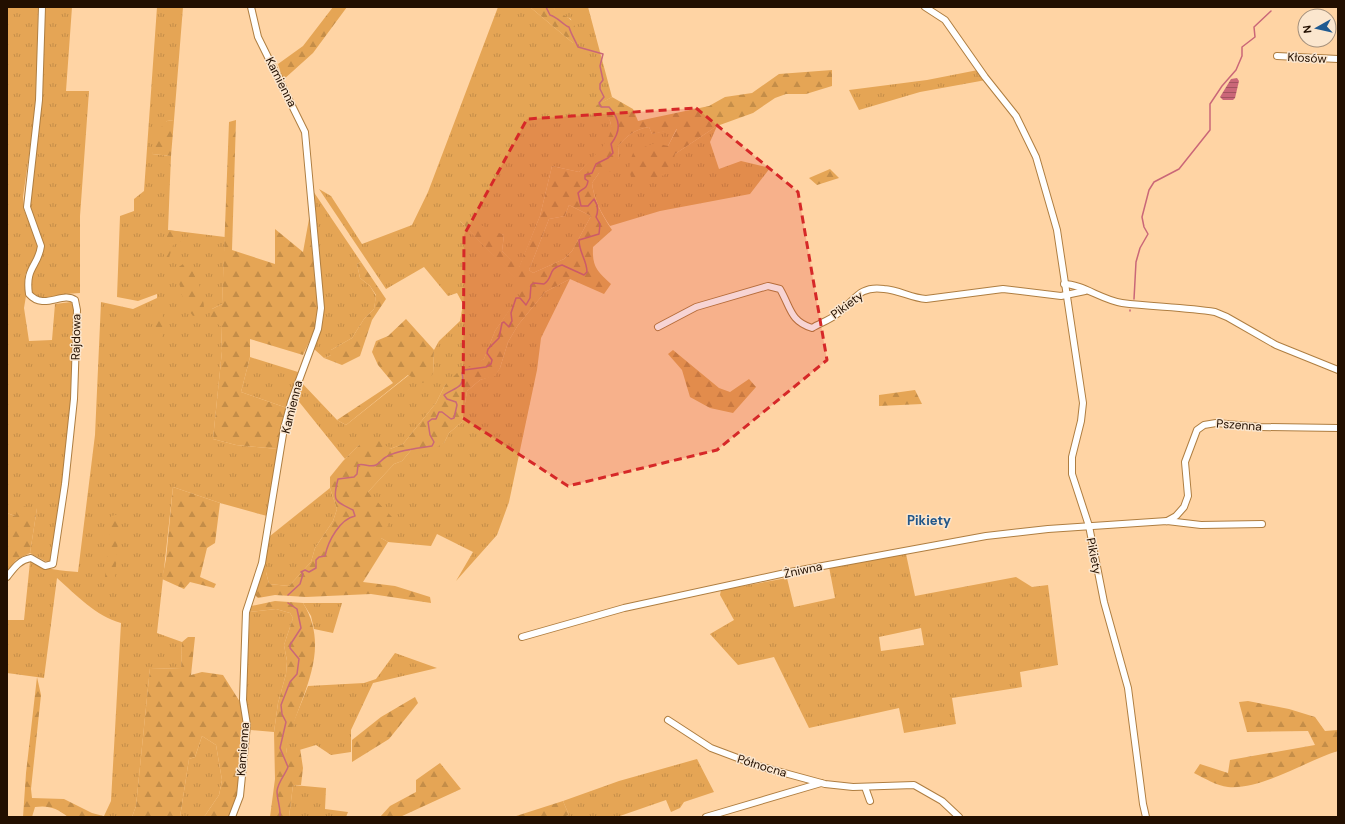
<svg xmlns="http://www.w3.org/2000/svg" width="1345" height="824" viewBox="0 0 1345 824" font-family="'DM Sans',sans-serif">
<defs>
<pattern id="grass-tufts" width="24" height="20" patternUnits="userSpaceOnUse"><rect width="24" height="20" fill="#e5a555"/><path d="M3 7l-1-3M5 7V3M7 7l1-3M15 17l-1-3M17 17v-4M19 17l1-3" fill="none" stroke="#c48d48"/></pattern>
<pattern id="forest-firs" width="22" height="20" patternUnits="userSpaceOnUse"><rect width="22" height="20" fill="#e5a555"/><path d="M5 1l3.5 6h-7zM16 11l3.5 6h-7z" fill="#c48d48"/></pattern>
<pattern id="water-rules" width="6" height="5" patternUnits="userSpaceOnUse"><rect width="6" height="5" fill="#ca6778"/><path d="M0 2.5h6" fill="none" stroke="#a45360"/></pattern>
</defs>
<rect width="100%" height="100%" fill="#ffd4a4"/>
<g fill="url(#grass-tufts)" fill-rule="evenodd">
<polygon points="7,7 38,7 37,99 23,197 24,210 39,247 25,275 26,296 24,308 29,341 52,340 55,304 71,302 74,308 72,389 62,486 51,562 45,561 30,553 37,508 15,516 7,513"/>
<polygon points="44,7 72,7 66,91 89,91 80,216 80,293 66,294 54,299 37,299 31,290 31,275 43,252 43,241 29,208"/>
<path d="M157 7H183L174 120 167 121 152 154 171 156 168 230 225 237 222 304 212 309 221 326 222 351 213 439 236 445 278 449 267 516 220 503 173 487 157 633 182 642 181 669 150 668 136 806 132 817H107L104 816 111 801 121 623C96 616 76 595 57 578L44 678 7 673V620H24L30 562C43 569 63 571 78 572L95 435 101 302 133 309 157 298V294L138 301 117 297 120 216 134 211V199L144 191Z"/>
<path d="M498 7H530L573 43 571 19 557 13 553 7H588L612 97 596 106C600 110 609 116 610 121 617 140 590 160 579 172L552 166 540 216 519 268 502 251 504 235 460 221 525 288 495 331 484 359 445 385 436 403 403 444 390 449 359 445 345 459 296 398 301 382 337 420 346 425 409 375 433 374 434 350 439 341 460 321 463 304 457 293 448 296 424 267 386 289 319 189 331 196 362 244 412 225 428 192Z"/>
<polygon points="978,70 986,80 920,92 859,110 849,90 927,80"/>
<path d="M717 126 710 142 719 169 741 161 770 168 750 194 660 211 610 226C601 213 594 199 592 183L599 173 619 158 618 146C627 136 635 129 649 127L652 134 677 128 668 146 675 154Z"/>
<polygon points="311,188 361,262 357,264 360,278 370,286 376,296 374,309 364,319 352,338 331,350 331,355 324,358 314,349 321,329 324,311"/>
<polygon points="569,205 591,216 572,251 564,259 533,273 529,270 549,219 565,216"/>
<polygon points="570,279 541,338 537,370 509,502 497,535 456,581 473,552 437,534 431,546 388,542 381,538 368,492 394,464 402,461 412,449 444,443 449,433 462,422 467,391 480,380 495,375 500,368 508,342 518,325 545,292"/>
<polygon points="250,357 298,372 287,408 241,392"/>
<polygon points="330,488 337,509 333,521 315,548 311,562 289,586 269,584 266,572 262,572 270,536"/>
<path d="M906 554 915 596 1016 577 1032 587 1048 585 1058 665 1020 672 1022 687 952 698 956 724 904 733 899 708 809 728 774 657 738 665 710 634 734 620 720 595 721 590 787 578 794 607 835 598 829 567ZM921 628 924 645 881 651 879 637Z"/>
<polygon points="303,603 342,603 333,633 314,629 311,616"/>
<polygon points="276,609 290,613 293,618 284,645 287,661 286,674 278,703 274,732 251,730 246,700 250,612"/>
<polygon points="395,653 437,668 373,683 351,730 351,752 331,755 316,745 286,754 288,736 308,686 364,683 376,679"/>
<polygon points="202,736 216,745 222,780 219,795 204,817 180,817 189,759 195,757"/>
<polygon points="697,759 714,792 684,802 680,808 671,812 666,800 617,817 563,817 569,815 563,801 619,781"/>
<polygon points="293,785 326,788 325,809 348,812 346,817 289,817"/>
</g>
<g fill="url(#forest-firs)" fill-rule="evenodd">
<polygon points="333,7 347,7 313,53 283,80 278,64 303,46"/>
<path d="M530 7H553C558 15 565 14 571 20 576 25 576 33 578 39L573 43Z"/>
<path d="M832 70V86L806 94H786L775 98 753 113 717 126 675 154 671 170C658 180 646 184 631 177 628 167 630 160 634 151L655 143 668 146 677 129 652 134 649 127C635 129 627 136 618 146L619 158 612 171 599 173 592 183C594 201 602 215 612 230L593 247C592 267 597 271 611 284L604 294 570 279 545 292 518 325 508 342 500 368 495 376 480 380 467 391 462 422 449 433 444 443 423 455 412 449 402 461 394 464 368 492 392 517 381 538 388 542 363 582 395 586 430 597 431 603 371 594 306 597 275 595 258 598 255 595 262 572H266L269 584 289 586 311 562 315 548 333 521 337 509 330 488V477L343 461 359 445 376 438 390 449 403 444 436 403 445 385 458 372 484 359 495 331 524 288 460 221 462 217 504 235 502 251 519 267 540 216 552 166 579 172C589 160 617 138 610 121 608 116 600 110 595 106L612 97 633 109 638 121 709 106 725 97 752 93 779 74ZM569 205 591 216 572 251 564 259 533 273 529 270 549 219 565 216Z"/>
<polygon points="174,120 171,156 152,154 154,135 167,121"/>
<polygon points="236,120 232,250 275,264 275,229 303,252 309,219 318,309 315,329 303,355 250,339 250,357 241,392 287,408 283,417 278,449 236,445 213,439 222,351 221,326 209,319 212,309 222,304 229,122"/>
<polygon points="830,169 839,178 817,185 809,178"/>
<polygon points="168,230 181,232 181,241 173,245 167,264 163,262"/>
<polygon points="361,262 386,299 372,320 360,356 342,365 324,358 331,355 331,350 352,338 364,319 374,309 376,295 370,286 360,278 357,264"/>
<polygon points="183,264 191,268 202,291 204,307 200,314 193,316 184,304 176,269"/>
<polygon points="161,308 163,318 162,340 155,338 156,309"/>
<polygon points="406,319 434,350 433,374 423,383 408,375 346,425 337,420 393,383 378,365 372,352 376,341 388,336"/>
<polygon points="673,350 719,388 730,392 749,379 756,387 733,413 710,408 690,397 682,370 668,354"/>
<polygon points="915,390 922,404 879,406 879,395"/>
<polygon points="173,487 220,503 215,543 207,548 200,577 216,584 214,588 190,582 184,589 162,579 166,559"/>
<polygon points="19,506 37,508 30,553 16,560 7,572 7,513 15,516"/>
<polygon points="120,514 115,578 105,577 111,516"/>
<path d="M275 601 303 603C335 655 294 702 286 753L300 748 303 768 301 785H293L289 817H270L275 779 274 732 278 703 286 674 287 661 284 645 293 618 290 613 276 609 250 612 251 606Z"/>
<polygon points="188,637 195,637 191,675 202,672 223,675 240,702 244,725 237,795 229,817 204,817 219,795 222,780 216,745 202,736 195,757 189,759 180,817 132,817 136,806 150,668 181,669 182,642"/>
<path d="M37 677 41 695 31 789 32 798 64 799 92 813 107 817H68C57 808 48 805 35 807L32 817H23L26 773Z"/>
<polygon points="415,697 418,703 389,739 352,762 352,740 381,717"/>
<path d="M1248 701 1289 709 1315 717 1325 731 1338 730V751C1305 761 1262 790 1228 787 1217 786 1204 778 1194 773L1200 764 1228 773 1230 760 1315 745 1308 731 1247 732 1239 702Z"/>
<polygon points="440,763 461,789 400,817 380,817 390,806 416,792 416,780"/>
<polygon points="563,801 569,815 563,817 513,817"/>
</g>
<polygon fill="url(#water-rules)" points="1237,78 1239,81 1235,98 1233,100 1223,100 1220,97 1231,79"/>
<g fill="none" stroke-linecap="round" stroke-linejoin="round">
<g stroke="#ca6778" stroke-width="1.5">
<polyline points="1134,299 1136,262 1140,248 1148,234 1144,227 1142,217 1149,190 1154,182 1179,169 1210,130 1210,104 1222,86 1236,70 1242,56 1242,47 1255,37 1254,27 1271,11"/>
<polyline points="1130,310 1130,311"/>
<path d="M288 595 300 584 303 574 301 572 305 570 309 572 316 568V560L319 557 325 556C328 541 340 519 355 516L353 510C335 501 332 502 338 479L354 477 357 474 358 465C364 463 370 468 376 465 380 463 382 459 386 457 396 450 420 448 432 446L434 442 430 435 428 422 432 419H436L439 412H442L451 419 454 418 457 405 456 402 447 399 444 395C453 388 466 388 462 373L464 370 486 367 491 364 492 360 487 353 488 349 499 338 502 323 504 322 509 327 512 321 511 313 516 298H520L526 305 530 298 531 285 534 283 544 284C554 277 547 269 562 265L584 275 587 272C587 260 579 253 579 240L599 234 600 224 596 217C599 210 598 205 594 199L588 206H581L578 193C583 188 587 189 588 181L585 179V175L592 173 596 164 608 158 613 153 611 144C621 131 621 120 609 107H601L599 103 604 97 600 89V84L603 80 600 66 603 54 578 47C575 40 571 34 569 27 563 25 559 18 550 15L546 7"/>
<path d="M280 817C281 808 277 800 277 791 278 782 285 775 288 767L280 748 286 722 282 714 281 705 290 682 297 674 299 659 290 648V645L301 628 297 609 288 603"/>
</g>
<defs>
<g id="minor">
<polyline points="925,7 945,20 985,77 1016,116 1036,157 1057,230 1083,403 1081,421 1072,457 1072,474 1089,526 1104,602 1128,688 1143,804 1146,817"/>
<polyline points="1277,56 1338,59"/>
<path d="M1064 284C1082 284 1102 300 1122 303 1153 307 1184 307 1215 312L1227 317 1276 345 1338 370"/>
<path d="M658 327 696 307 768 286 780 289C791 308 790 321 812 328 820 323 830 320 837 314 854 302 858 285 884 289 899 290 911 298 926 299L1003 289 1061 296 1085 291"/>
<polyline points="1167,521 1176,516 1184,507 1188,496 1185,462 1197,430 1204,425 1216,423 1261,427 1338,428"/>
<path d="M7 577C14 568 19 560 31 558L45 566 53 564 65 484 74 399 77 310 75 300C62 291 44 311 29 294 25 267 38 267 41 246L27 207 39 100 42 7"/>
<polyline points="522,637 624,608 790,572 986,536 1048,529 1167,521 1201,525 1262,524"/>
<polyline points="668,720 711,748 759,766 825,784 853,787 914,785 942,801 959,817"/>
<polyline points="865,787 870,801"/>
<polyline points="232,817 240,796 247,725 243,700 246,612 262,563 284,428 291,402 318,329 321,308 305,132 258,37 251,7"/>
<polyline points="706,817 821,783"/>
</g>
</defs>
<use href="#minor" stroke="#af7e41" stroke-width="8"/>
<use href="#minor" stroke="#fff" stroke-width="6"/>
</g>
<path fill="#d62828" fill-opacity="0.2" stroke="#d62828" stroke-width="3" stroke-dasharray="8 5" stroke-linejoin="round" d="M696 108 798 192 827 360 717 450 568 486 463 418 464 235 527 119Z"/>
<g text-anchor="middle" stroke-width="3" stroke-linejoin="round" paint-order="stroke">
<g font-size="12" fill="#220f00" stroke="#fbe6ce">
<text transform="translate(1307 58) rotate(3)" y="4">Kłosów</text>
<text transform="translate(281 82) rotate(63)" y="4">Kamienna</text>
<text transform="translate(847 305) rotate(-37)" y="4">Pikiety</text>
<text transform="translate(76 337) rotate(-89)" y="4">Rajdowa</text>
<text transform="translate(292 407) rotate(-76)" y="4">Kamienna</text>
<text transform="translate(1239 425) rotate(4)" y="4">Pszenna</text>
<text transform="translate(1094 556) rotate(79)" y="4">Pikiety</text>
<text transform="translate(803 570) rotate(-12)" y="4">Żniwna</text>
<text transform="translate(243 749) rotate(-86)" y="4">Kamienna</text>
<text transform="translate(762 766) rotate(17)" y="4">Północna</text>
</g>
<g font-size="13" font-weight="bold" fill="#235789" stroke="#fbe6ce">
<text x="929" y="525">Pikiety</text>
</g>
</g>
<rect width="1345" height="824" fill="none" stroke="#220f00" stroke-width="16"/>
<g transform="translate(1317 28) rotate(262)"><circle r="19" fill="#fbe6ce" stroke="#a4907c"/>
<path d="M0-3L7 15L0 10L-7 15Z" fill="#205a91"/>
<text y="-6" font-size="11" font-weight="bold" text-anchor="middle" fill="#220f00">N</text>
</g>
</svg>
